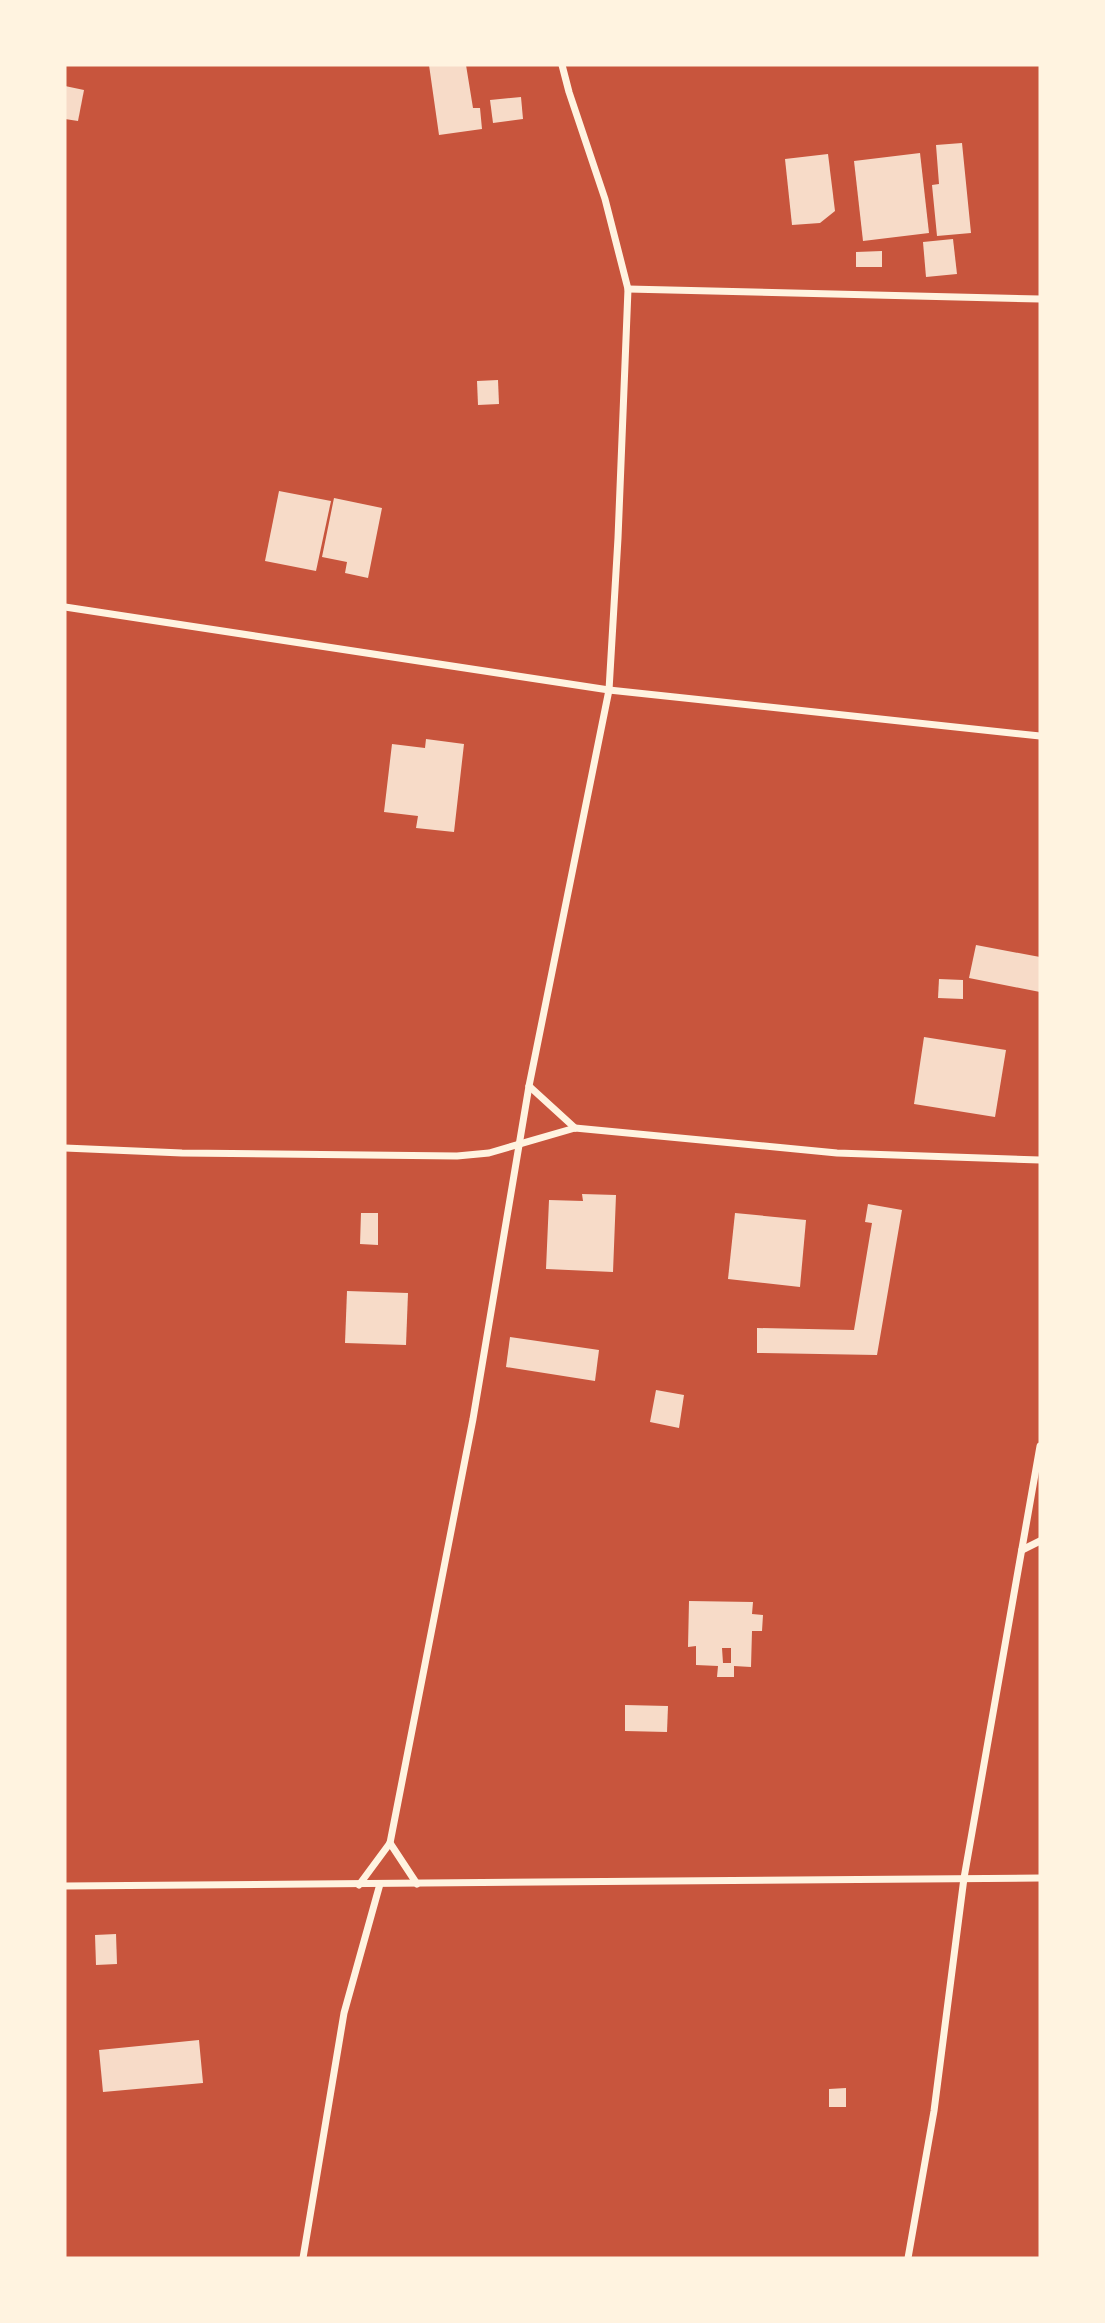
<svg xmlns="http://www.w3.org/2000/svg" width="1105" height="2323" viewBox="0 0 1105 2323" font-family="Raleway,sans-serif">
<rect width="100%" height="100%" fill="#c8553d"/>
<g fill="#f7dbc8" fill-rule="evenodd">
<polygon points="429,65 466,65 473,108 480,108 482,129 439,135"/>
<polygon points="65,86 84,90 78,121 65,119"/>
<polygon points="521,97 523,119 493,123 490,100"/>
<polygon points="962,143 971,233 937,236 932,185 939,184 936,145"/>
<polygon points="920,153 929,233 863,241 854,161"/>
<polygon points="828,154 835,211 820,223 792,225 785,159"/>
<polygon points="953,239 957,274 926,277 923,242"/>
<polygon points="882,251 882,267 856,267 856,252"/>
<polygon points="498,380 499,404 478,405 477,381"/>
<polygon points="279,491 331,501 316,571 265,561"/>
<polygon points="334,498 382,508 368,578 345,573 347,562 322,557"/>
<polygon points="426,739 464,744 454,832 416,828 418,816 384,812 392,744 425,748"/>
<polygon points="976,945 1040,957 1040,992 969,978"/>
<polygon points="939,979 963,980 963,999 938,998"/>
<polygon points="924,1037 1006,1050 995,1117 914,1104"/>
<polygon points="582,1194 616,1195 613,1272 546,1269 549,1200 583,1201"/>
<polygon points="868,1204 902,1210 877,1355 757,1353 757,1328 854,1330 872,1223 865,1222"/>
<polygon points="361,1213 378,1213 378,1245 360,1244"/>
<polygon points="735,1213 806,1220 800,1287 728,1279"/>
<polygon points="347,1291 408,1293 406,1345 345,1343"/>
<polygon points="510,1337 599,1350 595,1381 506,1367"/>
<polygon points="656,1390 684,1395 679,1428 650,1422"/>
<path d="M689 1601 753 1602 752 1614 763 1615 762 1631H752L751 1667 734 1666V1677H717L718 1666 696 1665V1646L688 1647ZM722 1648H731V1663H723Z"/>
<polygon points="625,1705 668,1706 667,1732 625,1731"/>
<polygon points="116,1934 117,1964 96,1965 95,1935"/>
<polygon points="199,2040 203,2083 103,2092 99,2050"/>
<polygon points="846,2088 846,2107 829,2107 829,2089"/>
</g>
<g fill="none" stroke-linecap="round" stroke-linejoin="round">
<g stroke="#fff3e0" stroke-width="7">
<polyline points="628,289 1040,299"/>
<polyline points="65,607 609,690 1040,736"/>
<polyline points="529,1086 575,1128"/>
<polyline points="65,1148 182,1153 457,1156 489,1153 575,1128 837,1153 1040,1160"/>
<polyline points="1022,1550 1040,1541"/>
<polyline points="390,1843 417,1884"/>
<polyline points="359,1885 390,1843 473,1419 529,1086 609,690 618,538 628,289 605,199 569,92 562,65"/>
<polyline points="65,1886 1040,1878"/>
<polyline points="303,2258 344,2013 380,1884"/>
<polyline points="908,2258 934,2111 964,1878 1040,1446"/>
</g>
</g>
<rect width="1105" height="2323" fill="none" stroke="#fff3e0" stroke-width="133"/>
</svg>
